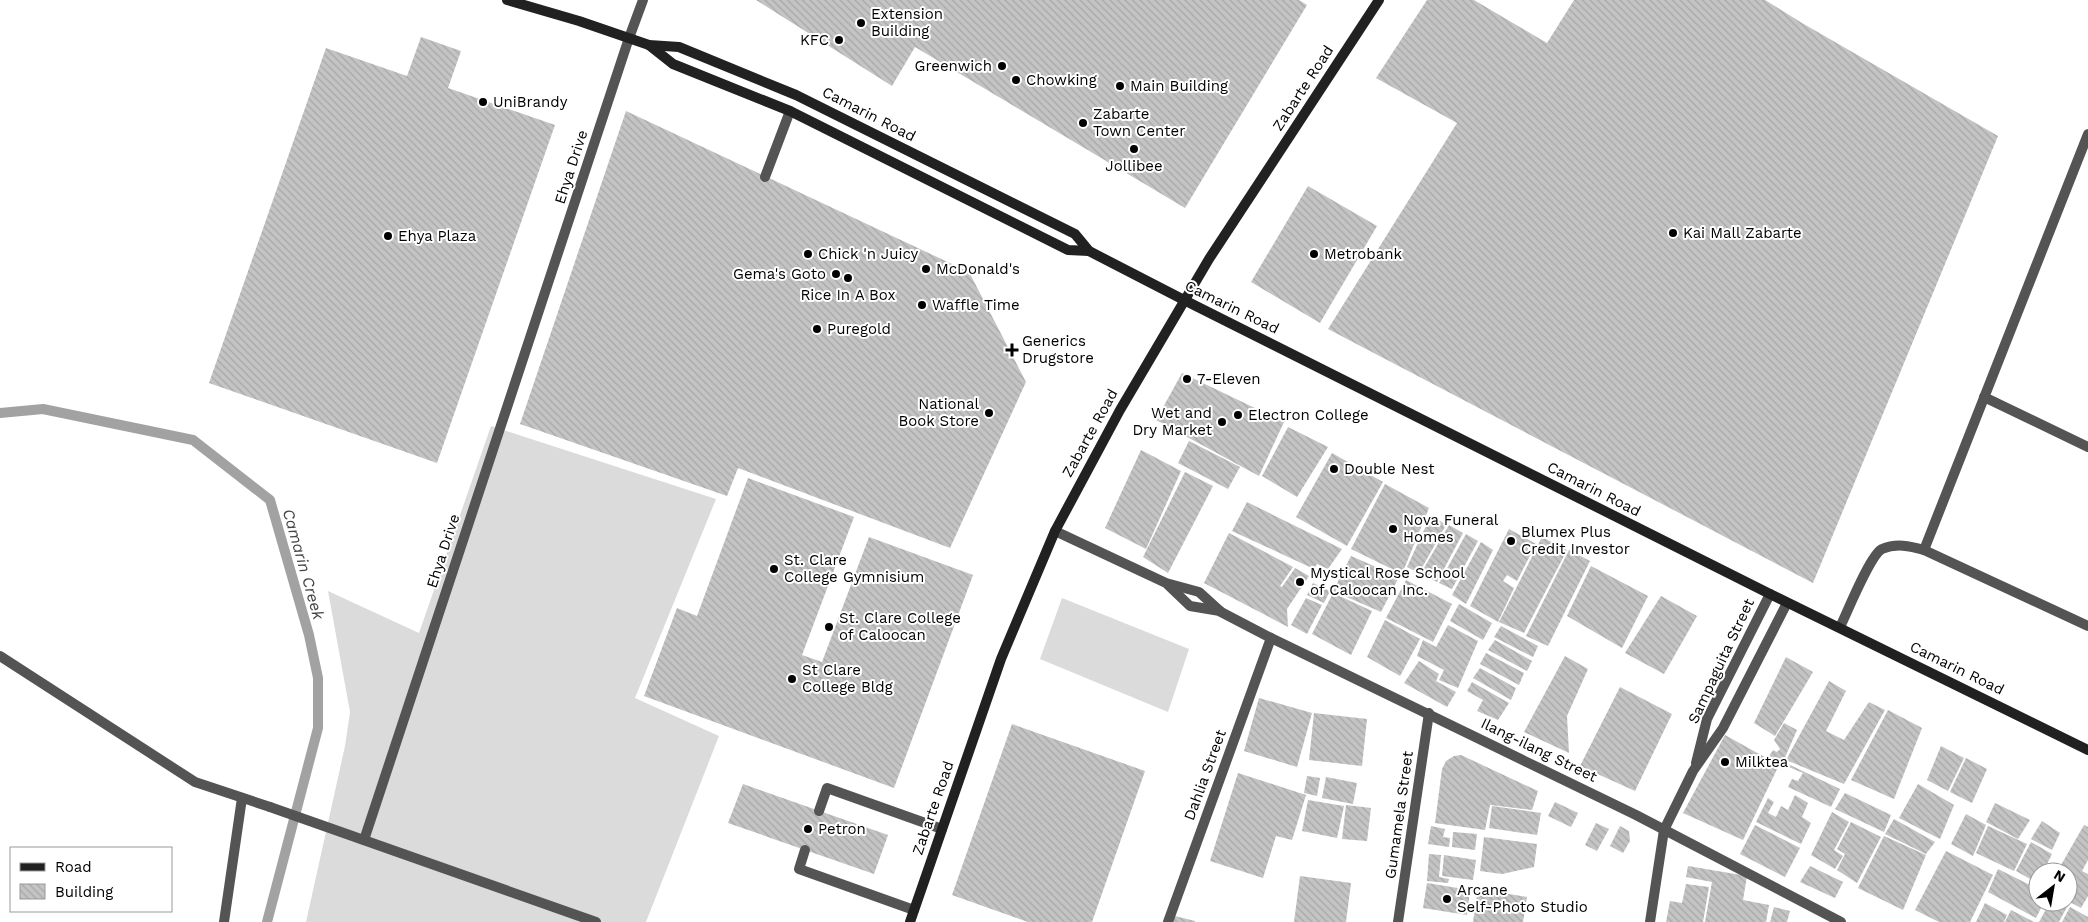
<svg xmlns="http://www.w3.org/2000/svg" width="2088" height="922" viewBox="0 0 2088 922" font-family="'Work Sans',sans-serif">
<defs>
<pattern id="building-back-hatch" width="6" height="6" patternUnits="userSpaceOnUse" patternTransform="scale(1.25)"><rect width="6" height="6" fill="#c4c4c4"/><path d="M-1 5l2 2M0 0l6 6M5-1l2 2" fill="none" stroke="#a7a7a7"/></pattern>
</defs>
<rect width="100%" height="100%" fill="#fff"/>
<g fill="#dbdbdb">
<polygon points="491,426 716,499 635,698 719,736 646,922 306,922 345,746 350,712 328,591 419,633"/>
<polygon points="1062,598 1189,649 1168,712 1040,659"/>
</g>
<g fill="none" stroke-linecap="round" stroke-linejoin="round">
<polyline stroke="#a2a2a2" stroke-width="10" points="0,413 43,409 193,440 270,500 309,635 318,678 318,728 267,922"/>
</g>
<g fill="url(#building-back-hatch)">
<polygon points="756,0 1299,0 1307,5 1185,208 915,47 892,86"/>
<polygon points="1427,0 1474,0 1547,43 1574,0 1765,0 1802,23 1998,136 1813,583 1328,329 1457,123 1376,78"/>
<polygon points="421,37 461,51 448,88 555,125 437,463 209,383 326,48 407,76"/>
<polygon points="626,111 969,272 1026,382 950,548 738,468 727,496 520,424"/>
<polygon points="1308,186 1377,226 1320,323 1251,282"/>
<polygon points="1182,373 1284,422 1259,476 1156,420"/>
<polygon points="1288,427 1328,447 1297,497 1262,476"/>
<polygon points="1189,441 1240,467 1228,489 1178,463"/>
<polygon points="1141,450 1181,471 1146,549 1105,528"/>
<polygon points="1332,453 1383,482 1347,546 1296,517"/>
<polygon points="1185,472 1213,486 1168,573 1143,557"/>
<polygon points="748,478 854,517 802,655 822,662 869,537 973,575 894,788 644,696 677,608 697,616"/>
<polygon points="1385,484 1429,508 1402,574 1351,549"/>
<polygon points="1247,502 1342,549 1328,569 1317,564 1314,569 1232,531"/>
<polygon points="1431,515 1446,525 1419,573 1407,567"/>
<polygon points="1449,525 1463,533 1437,582 1421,573"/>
<polygon points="1509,529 1536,544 1517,581 1507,575 1503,581 1514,588 1498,622 1470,606"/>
<polygon points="1229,533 1293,567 1280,586 1282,587 1295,568 1309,576 1287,609 1288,627 1204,583"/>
<polygon points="1466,534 1478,541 1452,589 1439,583"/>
<polygon points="1542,537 1567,550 1524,633 1499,622"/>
<polygon points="1481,542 1493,550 1466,604 1452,595"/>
<polygon points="1569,550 1590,561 1548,646 1526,636"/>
<polygon points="1351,556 1399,577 1381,612 1333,591"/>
<polygon points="1591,566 1648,596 1622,648 1567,616"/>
<polygon points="1406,580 1452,604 1433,642 1386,618"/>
<polygon points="1313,583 1330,591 1324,603 1307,595"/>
<polygon points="1333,593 1372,611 1351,655 1312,634"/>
<polygon points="1661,596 1697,616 1664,674 1625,653"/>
<polygon points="1306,598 1322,605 1307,634 1291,625"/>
<polygon points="1459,604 1492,623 1483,640 1450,621"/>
<polygon points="1385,620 1420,639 1400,676 1367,657"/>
<polygon points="1448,625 1478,641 1458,688 1439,680 1444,670 1417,656 1423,640 1436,647"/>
<polygon points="1501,626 1538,646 1533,657 1494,637"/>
<polygon points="1495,640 1532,661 1527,671 1488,650"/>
<polygon points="1486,653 1524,673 1519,685 1480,664"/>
<polygon points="1565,656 1588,669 1567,716 1569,753 1524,732"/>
<polygon points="1786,657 1813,672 1775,736 1754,723"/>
<polygon points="1419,661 1439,674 1436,681 1456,692 1447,707 1404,683"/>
<polygon points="1480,668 1516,688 1511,700 1473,678"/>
<polygon points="1829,681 1846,691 1826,731 1844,740 1869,702 1885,710 1844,784 1786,760"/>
<polygon points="1472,682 1509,703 1498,720 1477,711 1483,700 1467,691"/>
<polygon points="1620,687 1672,714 1635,791 1580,766"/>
<polygon points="1259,698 1312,713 1297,767 1244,751"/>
<polygon points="1888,710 1922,728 1894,799 1851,780"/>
<polygon points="1314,713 1367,719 1362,766 1309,760"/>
<polygon points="1784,723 1797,730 1783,762 1769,756 1773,750 1777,752 1780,749 1774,740"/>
<polygon points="1012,724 1145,771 1092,922 1028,922 952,895"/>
<polygon points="1725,735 1779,765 1743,840 1683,813"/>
<polygon points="1941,746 1964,758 1948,791 1927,780"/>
<polygon points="1461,755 1538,791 1532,810 1490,805 1485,830 1435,823 1442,769 1446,761 1454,756"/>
<polygon points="1966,758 1987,769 1972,803 1950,792"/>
<polygon points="1786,763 1840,789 1831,807 1788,787 1792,779 1798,781 1803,773 1784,765"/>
<polygon points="1238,773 1306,795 1292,840 1276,836 1263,878 1210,861"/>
<polygon points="1307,776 1320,778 1317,796 1304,793"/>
<polygon points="1326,777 1357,783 1353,804 1322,798"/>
<polygon points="743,784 888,835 874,874 728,823"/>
<polygon points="1918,784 1954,805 1940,839 1899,818"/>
<polygon points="1845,793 1891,815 1884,832 1835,809"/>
<polygon points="1795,795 1808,803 1802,817 1811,823 1801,844 1756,822 1768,798 1774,802 1768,813 1776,817 1781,806 1788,810"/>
<polygon points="1308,800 1344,806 1337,838 1302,831"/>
<polygon points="1555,802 1578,813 1571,827 1548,816"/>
<polygon points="1995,803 2030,820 2018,839 1986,822"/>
<polygon points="1346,805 1371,808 1367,841 1342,839"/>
<polygon points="1492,806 1541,813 1537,835 1489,828"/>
<polygon points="1832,812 1849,822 1834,850 1843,856 1835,869 1811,855"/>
<polygon points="1966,814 1986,825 1973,856 1951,844"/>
<polygon points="1894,819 1935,842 1926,854 1885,834"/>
<polygon points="2042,821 2060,833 2052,850 2031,839"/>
<polygon points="1851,822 1881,837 1857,883 1837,870 1845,854 1837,849"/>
<polygon points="1596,823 1609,829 1597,851 1585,845"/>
<polygon points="1755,825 1800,848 1785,877 1740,854"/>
<polygon points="2084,825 2088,827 2088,860 2082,871 2088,874 2088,896 2081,908 2068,901 2068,872 2057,872"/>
<polygon points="1431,826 1445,829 1443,837 1450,838 1449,847 1428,844"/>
<polygon points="1620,826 1629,831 1630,841 1623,853 1610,846"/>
<polygon points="1988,826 2027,844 2014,871 1976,853"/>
<polygon points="1453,832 1477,834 1475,850 1452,847"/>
<polygon points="1884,836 1926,855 1903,910 1858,888"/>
<polygon points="1484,837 1537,844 1534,867 1502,874 1480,871"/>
<polygon points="2031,842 2052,854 2043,872 2038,872 2037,883 2016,871"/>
<polygon points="1946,851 1993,875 1970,922 1939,922 1915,910"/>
<polygon points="1429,854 1441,855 1439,877 1449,879 1448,883 1427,881"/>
<polygon points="1444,855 1476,860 1473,880 1442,876"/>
<polygon points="1688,866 1747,876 1743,900 1769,905 1766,922 1705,922 1712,882 1686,877"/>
<polygon points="1810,866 1843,882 1835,898 1800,882"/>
<polygon points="1998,869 2038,889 2038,902 2044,902 2036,918 1988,892"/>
<polygon points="1300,876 1351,883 1346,922 1294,922"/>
<polygon points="1427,883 1470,890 1467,915 1423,908"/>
<polygon points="1686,884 1709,887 1703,922 1666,922 1670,901 1682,903"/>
<polygon points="1478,889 1527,897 1523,922 1473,922"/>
<polygon points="2050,902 2060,902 2068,905 2059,922 2039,922"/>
<polygon points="1985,903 2007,915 2004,922 1976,922"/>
<polygon points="1774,907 1790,911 1787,922 1770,922"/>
<polygon points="2070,907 2088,917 2088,922 2062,922"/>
<polygon points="2011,910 2034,922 2005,922"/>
<polygon points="1171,915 1195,921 1195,922 1169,922"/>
</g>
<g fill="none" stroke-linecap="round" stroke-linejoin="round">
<g stroke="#545454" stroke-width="10">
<polyline points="629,38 643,0"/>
<polyline points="765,177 790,111"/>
<polyline points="1984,397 2088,447"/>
<polyline points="1924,550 2088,134"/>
<path d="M1840 627C1847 613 1870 555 1882 549 1896 543 1910 546 1924 550L2088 626"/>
<polyline points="0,656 195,782 270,807"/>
<polyline points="819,811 827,788 942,829"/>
<polyline points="805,850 799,869 914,910"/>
<polyline points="224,922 242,798"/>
</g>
<g stroke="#545454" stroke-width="10">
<polyline points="1055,531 1166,583 1199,592 1221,612 1271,638 1636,815 1841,922"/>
<polyline points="1168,585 1190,606 1220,611"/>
<polyline points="1696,763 1707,719 1770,594"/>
<polyline points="270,807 596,922"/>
<polyline points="364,840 629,38"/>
<polyline points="1168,922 1271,638"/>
<polyline points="1398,922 1429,713"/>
<polyline points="1650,922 1664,830 1693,771 1723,728 1787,603"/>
</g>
<g stroke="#212121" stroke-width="10">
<polyline points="507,0 579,21 649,45 679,47 796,95 1075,234 1089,251 1184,300 1770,594 2088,750"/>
<polyline points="649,45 673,64 790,111 1068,250 1089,251"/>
<polyline points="910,922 1001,659 1055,531 1120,410 1209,259 1379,0"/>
</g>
</g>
<g fill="#000" stroke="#fff" stroke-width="2">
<circle cx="861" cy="23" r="5"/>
<circle cx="839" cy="40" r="5"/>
<circle cx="1002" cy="66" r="5"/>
<circle cx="1016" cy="80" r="5"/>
<circle cx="1120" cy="86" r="5"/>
<circle cx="483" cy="102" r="5"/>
<circle cx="1083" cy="123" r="5"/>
<circle cx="1134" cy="149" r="5"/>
<circle cx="1673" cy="233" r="5"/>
<circle cx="388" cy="236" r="5"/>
<circle cx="808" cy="254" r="5"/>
<circle cx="1314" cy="254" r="5"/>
<circle cx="926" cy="269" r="5"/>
<circle cx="836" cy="274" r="5"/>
<circle cx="848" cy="278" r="5"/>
<circle cx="922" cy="305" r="5"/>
<circle cx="817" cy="329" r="5"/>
<path d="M1009.5 342.5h5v5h5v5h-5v5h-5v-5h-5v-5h5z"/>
<circle cx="1187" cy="379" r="5"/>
<circle cx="989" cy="413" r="5"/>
<circle cx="1238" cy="415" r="5"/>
<circle cx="1222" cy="422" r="5"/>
<circle cx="1334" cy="469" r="5"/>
<circle cx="1393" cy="529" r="5"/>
<circle cx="1511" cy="541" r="5"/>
<circle cx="774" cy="569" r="5"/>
<circle cx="1300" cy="582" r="5"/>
<circle cx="829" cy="627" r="5"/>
<circle cx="792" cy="679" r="5"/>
<circle cx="1725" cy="762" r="5"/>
<circle cx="808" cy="829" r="5"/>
<circle cx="1447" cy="899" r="5"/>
</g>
<g text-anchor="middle" stroke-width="4" stroke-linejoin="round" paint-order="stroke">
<g font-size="15" fill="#000" stroke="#fff" text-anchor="start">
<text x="871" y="19">Extension<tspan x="871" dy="17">Building</tspan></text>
<text x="829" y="45" text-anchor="end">KFC</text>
<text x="992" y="71" text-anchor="end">Greenwich</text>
<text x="1026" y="85">Chowking</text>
<text x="1130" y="91">Main Building</text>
<text x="493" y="107">UniBrandy</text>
<text x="1093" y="119">Zabarte<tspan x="1093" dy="17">Town Center</tspan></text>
<text x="1134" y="171" text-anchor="middle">Jollibee</text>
<text x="1683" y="238">Kai Mall Zabarte</text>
<text x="398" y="241">Ehya Plaza</text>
<text x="818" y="259">Chick 'n Juicy</text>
<text x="1324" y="259">Metrobank</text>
<text x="936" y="274">McDonald's</text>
<text x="826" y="279" text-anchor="end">Gema's Goto</text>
<text x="848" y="300" text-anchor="middle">Rice In A Box</text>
<text x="932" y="310">Waffle Time</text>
<text x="827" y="334">Puregold</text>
<text x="1022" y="346">Generics<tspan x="1022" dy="17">Drugstore</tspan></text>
<text x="1197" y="384">7-Eleven</text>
<text x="979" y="409" text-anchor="end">National<tspan x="979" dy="17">Book Store</tspan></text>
<text x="1212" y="418" text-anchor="end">Wet and<tspan x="1212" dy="17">Dry Market</tspan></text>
<text x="1248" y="420">Electron College</text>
<text x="1344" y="474">Double Nest</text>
<text x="1403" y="525">Nova Funeral<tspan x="1403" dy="17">Homes</tspan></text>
<text x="1521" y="537">Blumex Plus<tspan x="1521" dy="17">Credit Investor</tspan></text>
<text x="784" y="565">St. Clare<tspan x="784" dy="17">College Gymnisium</tspan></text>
<text x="1310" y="578">Mystical Rose School<tspan x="1310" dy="17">of Caloocan Inc.</tspan></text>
<text x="839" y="623">St. Clare College<tspan x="839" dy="17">of Caloocan</tspan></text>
<text x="802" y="675">St Clare<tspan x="802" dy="17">College Bldg</tspan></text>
<text x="1735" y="767">Milktea</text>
<text x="818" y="834">Petron</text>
<text x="1457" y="895">Arcane<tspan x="1457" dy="17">Self-Photo Studio</tspan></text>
</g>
<g font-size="15" fill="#000" stroke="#fff">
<text transform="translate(1303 88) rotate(-57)" y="5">Zabarte Road</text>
<text transform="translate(869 114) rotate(27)" y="5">Camarin Road</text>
<text transform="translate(571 167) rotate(-72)" y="5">Ehya Drive</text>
<text transform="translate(1232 307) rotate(26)" y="5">Camarin Road</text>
<text transform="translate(1090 433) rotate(-61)" y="5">Zabarte Road</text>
<text transform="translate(1594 489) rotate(27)" y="5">Camarin Road</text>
<text transform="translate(443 551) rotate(-72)" y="5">Ehya Drive</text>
<text transform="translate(1721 661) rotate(-65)" y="5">Sampaguita Street</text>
<text transform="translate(1957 668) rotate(26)" y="5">Camarin Road</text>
<text transform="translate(1539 750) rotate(26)" y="5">Ilang-ilang Street</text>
<text transform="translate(1205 775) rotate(-70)" y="5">Dahlia Street</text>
<text transform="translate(933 808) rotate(-71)" y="5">Zabarte Road</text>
<text transform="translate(1399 815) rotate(-82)" y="5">Gumamela Street</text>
</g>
<g font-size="16" font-style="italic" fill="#434343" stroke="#fff">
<text transform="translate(304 564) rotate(74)" y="6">Camarin Creek</text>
</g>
</g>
<rect x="10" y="847" width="162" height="65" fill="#ffffff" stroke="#999999"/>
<rect x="20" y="863" width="25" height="8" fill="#212121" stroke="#999999"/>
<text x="55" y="872" font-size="15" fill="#000000">Road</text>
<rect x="20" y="884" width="25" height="15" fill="url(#building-back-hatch)" stroke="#999999"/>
<text x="55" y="897" font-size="15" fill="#000000">Building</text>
<g transform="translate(2053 887) rotate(31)"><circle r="24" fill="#ffffff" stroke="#999999"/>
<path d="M0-4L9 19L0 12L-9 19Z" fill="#000000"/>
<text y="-8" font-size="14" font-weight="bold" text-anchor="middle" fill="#000000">N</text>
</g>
</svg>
